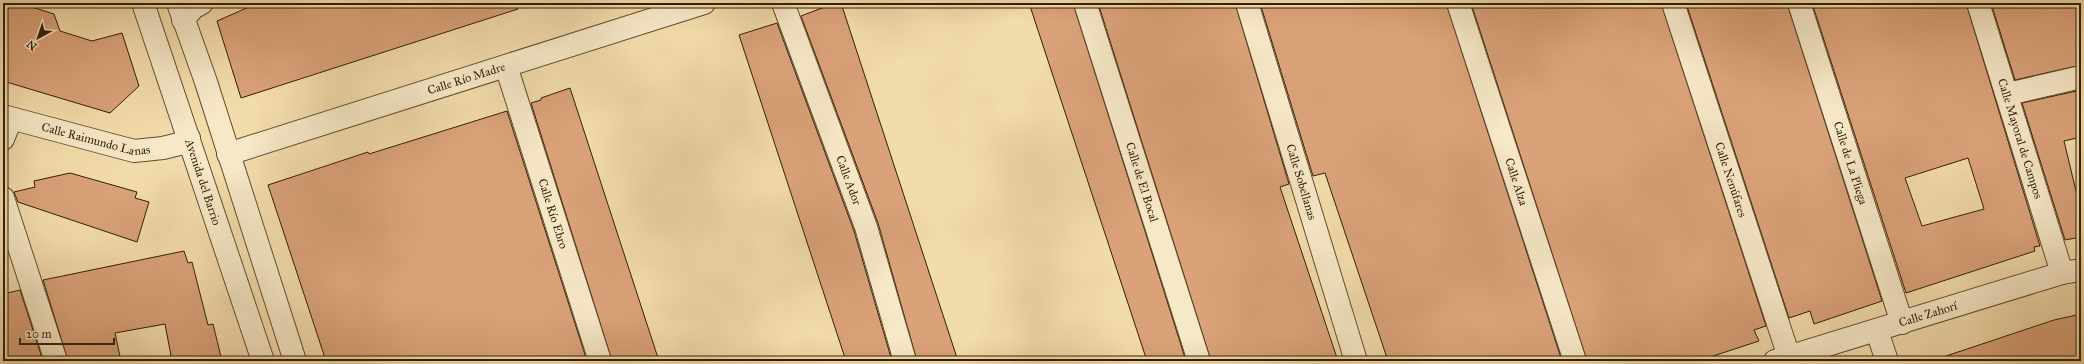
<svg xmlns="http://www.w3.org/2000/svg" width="2084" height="364" viewBox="0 0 2084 364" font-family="'IM FELL Great Primer',serif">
<rect width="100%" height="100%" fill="#f3dcab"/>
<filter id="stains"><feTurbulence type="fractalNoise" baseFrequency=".005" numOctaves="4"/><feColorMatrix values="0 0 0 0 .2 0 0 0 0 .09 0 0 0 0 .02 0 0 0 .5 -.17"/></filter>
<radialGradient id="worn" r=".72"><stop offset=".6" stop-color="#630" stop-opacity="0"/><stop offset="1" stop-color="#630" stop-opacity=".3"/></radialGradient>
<g fill="#daa279" stroke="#321e06" fill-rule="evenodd">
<polygon points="3,3 19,3 54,14 60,31 92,41 122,33 139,86 110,113 3,81"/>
<polygon points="258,3 517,3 518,9 241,98 217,21"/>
<polygon points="835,3 841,3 958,361 917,361 878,223 801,16"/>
<polygon points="1029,3 1073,3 1186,361 1147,361"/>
<polygon points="1098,3 1235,3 1289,184 1280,187 1338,361 1211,361"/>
<polygon points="1260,3 1446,3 1562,361 1388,361 1325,173 1313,176"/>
<polygon points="1471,3 1661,3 1766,326 1754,330 1759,341 1698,361 1587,361"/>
<polygon points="1686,3 1787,3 1882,301 1814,324 1810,311 1789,318"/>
<path d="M1812 3H1966L2040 246 2034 247 2035 251 1906 293ZM1968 158 1984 209 1922 226 1905 178Z"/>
<polygon points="1991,3 2081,3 2081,65 2015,80"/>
<polygon points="777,23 854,231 892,361 846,361 739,35"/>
<polygon points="570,88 613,220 659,361 612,361 531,103 541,100 541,98"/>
<polygon points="2081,90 2081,137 2064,141 2081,212 2081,237 2065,240 2022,103"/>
<polygon points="507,111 587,361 326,361 268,185 368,152 369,154"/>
<polygon points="70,173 137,192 135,198 149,202 137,242 18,202 14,192 35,187 34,181"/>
<polygon points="184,251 188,263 192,262 208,325 213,324 222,361 172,361 165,324 115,333 121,361 68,361 43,280"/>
<polygon points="20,290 43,361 3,361 3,294"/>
<polygon points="2081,314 2081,361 1946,361 1946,356 2054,320"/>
</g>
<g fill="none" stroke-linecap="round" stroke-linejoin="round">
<defs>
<g id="minor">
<path id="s1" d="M783 3 866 227 905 361"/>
<path id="s2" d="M1085 3 1199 361"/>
<path id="s3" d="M1247 3 1356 361"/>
<path id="s4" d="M1458 3 1575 361"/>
<path id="s5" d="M1673 3 1789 357"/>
<path id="s6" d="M1799 3 1902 323"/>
<path id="s7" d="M1978 3 2062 273"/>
<polyline points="183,20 193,8 202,3"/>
<path id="s8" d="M506 66 600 361"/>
<polyline points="2008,94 2081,77"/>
<path id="s9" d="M3 116 134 151 163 148 179 144 189 138"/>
<polyline points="3,139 11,119"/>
<path id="s10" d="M228 154 704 3"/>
<polyline points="3,198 56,361"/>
<polyline points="1877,331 1887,361"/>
<path id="s11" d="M1775 361 2062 273 2081 270"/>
</g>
<g id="tertiary">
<path id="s12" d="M143 3 263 361"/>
<polyline points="178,3 206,82 295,361"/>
</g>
</defs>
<use href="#minor" stroke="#624e2f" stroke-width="24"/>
<use href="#tertiary" stroke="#624e2f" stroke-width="24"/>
<use href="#minor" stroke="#f7e8c8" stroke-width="22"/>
<use href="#tertiary" stroke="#f7e8c8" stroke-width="22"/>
</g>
<g text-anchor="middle" stroke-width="3" stroke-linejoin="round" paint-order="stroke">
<g font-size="12" fill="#321e06" stroke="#f7e8c8">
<text dy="4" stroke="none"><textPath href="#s10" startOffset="250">Calle Río Madre</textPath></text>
<text dy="4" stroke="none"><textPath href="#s9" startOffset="96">Calle Raimundo Lanas</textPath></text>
<text dy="4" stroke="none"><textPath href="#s7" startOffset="142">Calle Mayoral de Campos</textPath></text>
<text dy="4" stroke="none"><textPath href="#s6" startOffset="168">Calle de La Pliega</textPath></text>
<text dy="4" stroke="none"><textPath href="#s1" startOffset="189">Calle Ador</textPath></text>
<text dy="4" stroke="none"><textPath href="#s5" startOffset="186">Calle Nenúfares</textPath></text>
<text dy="4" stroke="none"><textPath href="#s12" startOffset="189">Avenida del Barrio</textPath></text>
<text dy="4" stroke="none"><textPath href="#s2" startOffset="188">Calle de El Bocal</textPath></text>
<text dy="4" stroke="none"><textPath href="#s3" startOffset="187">Calle Sobellanas</textPath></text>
<text dy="4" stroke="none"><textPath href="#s4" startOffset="188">Calle Alza</textPath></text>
<text dy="4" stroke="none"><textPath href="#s8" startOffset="155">Calle Río Ebro</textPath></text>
<text dy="4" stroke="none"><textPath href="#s11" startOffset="160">Calle Zahorí</textPath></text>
</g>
</g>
<rect width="2084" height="364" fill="none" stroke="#f3dcab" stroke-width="16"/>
<rect x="4" y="4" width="2076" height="356" fill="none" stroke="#321e06" stroke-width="2"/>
<rect x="8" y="8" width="2068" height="348" fill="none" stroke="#321e06"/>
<g transform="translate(38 38) rotate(220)" stroke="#f7e8c8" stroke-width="3" paint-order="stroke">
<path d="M0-3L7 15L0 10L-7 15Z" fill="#321e06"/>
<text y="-6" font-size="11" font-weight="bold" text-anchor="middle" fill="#321e06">N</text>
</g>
<path d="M20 338v6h94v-6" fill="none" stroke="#321e06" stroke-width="2"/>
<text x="26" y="338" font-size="12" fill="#321e06" stroke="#f7e8c8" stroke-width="3" paint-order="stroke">20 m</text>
<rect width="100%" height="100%" filter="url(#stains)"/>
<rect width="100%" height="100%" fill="url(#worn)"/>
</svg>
